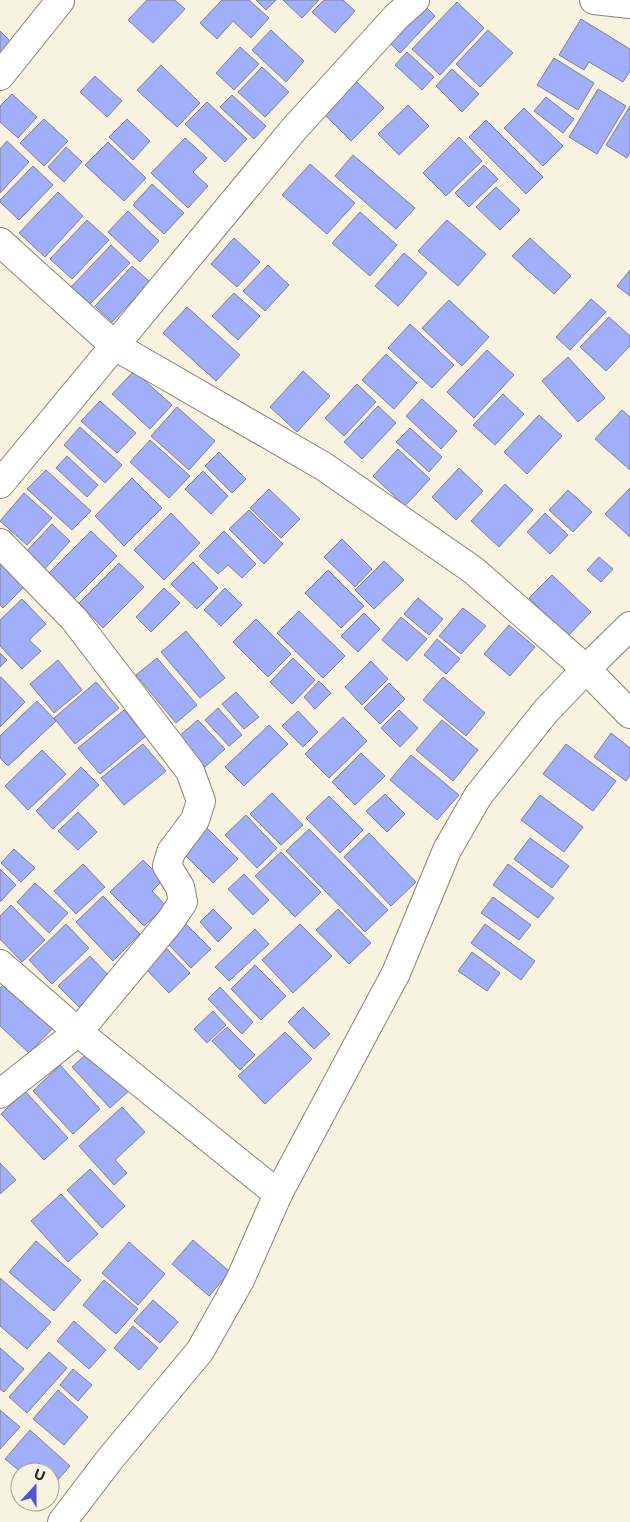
<svg xmlns="http://www.w3.org/2000/svg" width="630" height="1522" viewBox="0 0 630 1522" font-family="Montserrat,sans-serif">
<rect width="100%" height="100%" fill="#f8f3e1"/>
<g fill="#a1aef9" stroke="#7e8191">
<polygon points="147,0 175,0 185,9 153,43 128,20"/>
<polygon points="222,0 249,0 269,18 251,38 233,21 217,39 200,23"/>
<polygon points="256,0 276,0 266,10"/>
<polygon points="283,0 319,0 302,18"/>
<polygon points="324,0 343,0 355,11 335,33 312,12"/>
<polygon points="457,2 484,28 440,75 412,49"/>
<polygon points="422,3 435,16 400,53 387,40"/>
<polygon points="581,19 630,49 630,71 623,82 589,62 584,70 559,55"/>
<polygon points="271,30 304,61 286,82 252,50"/>
<polygon points="488,30 513,53 480,87 456,64"/>
<polygon points="0,31 13,44 0,58"/>
<polygon points="240,47 259,64 234,90 216,73"/>
<polygon points="407,52 434,77 422,90 395,65"/>
<polygon points="554,58 594,83 578,110 537,85"/>
<polygon points="161,65 200,103 177,127 137,90"/>
<polygon points="262,67 289,92 265,117 238,92"/>
<polygon points="452,69 479,94 462,112 436,86"/>
<polygon points="95,76 122,101 107,117 80,92"/>
<polygon points="357,82 384,108 351,141 324,114"/>
<polygon points="598,89 626,106 597,154 569,137"/>
<polygon points="12,94 37,117 18,138 0,122 0,106"/>
<polygon points="232,95 266,126 254,139 220,107"/>
<polygon points="546,97 574,119 563,133 534,111"/>
<polygon points="207,102 247,139 225,162 185,124"/>
<polygon points="408,105 429,126 399,155 378,134"/>
<polygon points="630,106 630,152 627,158 606,145"/>
<polygon points="524,108 563,146 543,166 504,128"/>
<polygon points="44,119 68,141 44,166 20,143"/>
<polygon points="127,119 150,141 133,160 109,137"/>
<polygon points="486,120 543,177 526,194 469,137"/>
<polygon points="459,137 482,161 446,196 423,173"/>
<polygon points="185,138 207,158 193,172 208,186 188,208 151,173"/>
<polygon points="7,141 29,162 0,193 0,149"/>
<polygon points="108,142 146,178 124,201 85,165"/>
<polygon points="66,147 82,162 64,182 48,167"/>
<polygon points="353,155 415,208 396,229 335,176"/>
<polygon points="310,164 355,203 327,234 282,195"/>
<polygon points="484,165 498,179 469,207 455,193"/>
<polygon points="33,166 53,185 19,220 0,202 0,200"/>
<polygon points="152,184 184,213 164,234 133,205"/>
<polygon points="496,187 520,210 500,230 476,207"/>
<polygon points="58,192 83,216 45,257 19,233"/>
<polygon points="128,211 159,241 140,262 108,232"/>
<polygon points="360,212 397,245 370,276 332,243"/>
<polygon points="87,220 109,240 72,279 50,259"/>
<polygon points="447,220 486,254 458,286 418,251"/>
<polygon points="234,238 260,262 237,287 211,264"/>
<polygon points="530,238 571,276 554,294 512,256"/>
<polygon points="111,245 130,263 90,304 71,287"/>
<polygon points="404,253 427,273 398,306 375,286"/>
<polygon points="268,265 289,285 265,311 243,291"/>
<polygon points="132,266 150,282 112,322 95,306"/>
<polygon points="630,270 630,296 617,286"/>
<polygon points="234,293 260,316 238,340 212,316"/>
<polygon points="591,299 606,312 570,350 556,337"/>
<polygon points="449,300 489,337 462,366 422,328"/>
<polygon points="187,307 240,355 216,381 163,333"/>
<polygon points="609,317 630,336 630,346 606,371 580,347"/>
<polygon points="410,324 454,365 432,388 388,348"/>
<polygon points="487,350 514,375 474,418 447,392"/>
<polygon points="386,354 417,383 394,409 362,380"/>
<polygon points="568,357 605,398 578,422 542,381"/>
<polygon points="134,371 172,405 150,429 112,394"/>
<polygon points="303,371 330,396 297,432 270,407"/>
<polygon points="357,384 376,402 344,436 325,418"/>
<polygon points="503,394 524,414 495,445 473,425"/>
<polygon points="422,399 457,431 441,449 406,416"/>
<polygon points="100,401 136,433 117,453 81,421"/>
<polygon points="378,406 396,423 362,459 344,442"/>
<polygon points="177,407 215,441 189,470 151,436"/>
<polygon points="622,410 630,417 630,470 595,439"/>
<polygon points="539,415 562,436 527,474 504,452"/>
<polygon points="80,427 122,465 105,483 64,445"/>
<polygon points="410,428 442,457 429,472 396,442"/>
<polygon points="150,440 190,476 169,498 130,462"/>
<polygon points="398,449 430,479 405,506 373,476"/>
<polygon points="219,452 246,479 232,493 205,466"/>
<polygon points="67,456 98,485 87,497 56,468"/>
<polygon points="459,468 483,491 456,520 432,497"/>
<polygon points="46,470 91,511 72,530 27,489"/>
<polygon points="203,471 228,496 211,514 185,489"/>
<polygon points="132,478 162,508 124,546 95,516"/>
<polygon points="505,484 533,510 499,547 471,521"/>
<polygon points="630,488 630,537 605,514"/>
<polygon points="269,489 300,519 281,538 250,508"/>
<polygon points="568,490 592,512 573,532 549,510"/>
<polygon points="24,493 52,518 27,545 0,521"/>
<polygon points="249,510 283,544 264,564 229,529"/>
<polygon points="171,513 200,543 164,580 134,550"/>
<polygon points="545,513 568,535 550,554 527,532"/>
<polygon points="52,524 70,541 41,573 22,556"/>
<polygon points="91,531 117,556 69,604 44,578"/>
<polygon points="224,531 256,564 242,578 228,565 218,574 199,556"/>
<polygon points="342,539 372,569 355,587 324,557"/>
<polygon points="599,557 613,569 601,582 587,570"/>
<polygon points="384,561 404,580 374,609 355,590"/>
<polygon points="193,562 218,588 197,609 171,584"/>
<polygon points="0,563 24,587 3,608 0,605"/>
<polygon points="119,563 144,587 103,628 79,603"/>
<polygon points="328,570 364,606 341,628 305,593"/>
<polygon points="552,575 591,612 568,636 529,598"/>
<polygon points="164,588 180,603 151,632 136,617"/>
<polygon points="225,588 242,605 221,626 204,610"/>
<polygon points="418,598 443,619 429,635 404,614"/>
<polygon points="22,599 46,624 29,640 41,651 22,669 0,646 0,620"/>
<polygon points="463,608 486,626 461,654 439,636"/>
<polygon points="299,611 345,656 323,678 277,633"/>
<polygon points="364,613 380,629 358,652 341,636"/>
<polygon points="401,617 427,639 407,661 382,640"/>
<polygon points="256,619 291,654 268,677 233,642"/>
<polygon points="509,625 535,647 510,676 484,654"/>
<polygon points="186,631 225,678 200,698 161,652"/>
<polygon points="437,639 460,659 446,674 424,655"/>
<polygon points="0,653 7,660 0,667"/>
<polygon points="157,658 197,705 176,723 136,675"/>
<polygon points="293,658 315,680 292,704 270,682"/>
<polygon points="58,660 82,690 54,713 30,684"/>
<polygon points="371,661 388,679 362,705 345,687"/>
<polygon points="1,677 25,702 0,727 0,678"/>
<polygon points="443,677 485,713 466,736 423,700"/>
<polygon points="319,681 331,693 315,709 304,697"/>
<polygon points="96,682 119,708 75,744 54,718"/>
<polygon points="389,683 405,699 380,724 364,708"/>
<polygon points="236,692 259,717 244,729 222,704"/>
<polygon points="37,701 56,721 8,766 0,758 0,736"/>
<polygon points="218,708 242,735 229,746 205,720"/>
<polygon points="124,710 146,736 100,774 78,748"/>
<polygon points="399,710 418,728 400,747 381,728"/>
<polygon points="298,711 318,732 303,747 282,726"/>
<polygon points="343,717 367,741 329,778 305,754"/>
<polygon points="198,720 225,749 205,767 178,737"/>
<polygon points="442,720 478,750 453,781 416,750"/>
<polygon points="269,725 288,744 244,786 225,767"/>
<polygon points="611,733 630,748 630,775 626,781 594,757"/>
<polygon points="143,744 166,771 124,805 101,778"/>
<polygon points="566,744 616,781 593,811 543,774"/>
<polygon points="42,750 66,774 28,810 5,786"/>
<polygon points="361,753 385,776 355,805 332,782"/>
<polygon points="411,755 459,795 437,820 390,780"/>
<polygon points="81,767 99,785 53,829 36,811"/>
<polygon points="272,793 303,825 281,845 250,814"/>
<polygon points="385,794 405,814 387,832 366,811"/>
<polygon points="540,795 583,827 564,852 521,820"/>
<polygon points="329,796 363,830 340,853 306,818"/>
<polygon points="78,812 97,832 78,850 58,831"/>
<polygon points="246,815 277,848 257,868 225,835"/>
<polygon points="201,822 238,859 213,883 176,846"/>
<polygon points="309,829 388,910 365,932 286,851"/>
<polygon points="369,833 416,882 391,906 344,857"/>
<polygon points="530,838 569,866 552,888 514,859"/>
<polygon points="14,849 35,868 21,882 1,863"/>
<polygon points="281,852 321,892 295,917 255,876"/>
<polygon points="143,860 163,880 152,891 166,906 144,926 110,892"/>
<polygon points="83,864 105,887 76,914 54,891"/>
<polygon points="508,864 554,898 538,918 493,885"/>
<polygon points="0,869 16,885 0,902"/>
<polygon points="244,874 269,900 253,915 228,889"/>
<polygon points="35,883 68,913 49,933 17,902"/>
<polygon points="103,896 140,934 113,961 76,922"/>
<polygon points="493,897 531,925 519,940 481,913"/>
<polygon points="11,905 45,940 22,962 0,939 0,916"/>
<polygon points="213,909 232,928 218,942 200,922"/>
<polygon points="338,909 371,943 349,964 316,930"/>
<polygon points="66,924 89,948 52,984 29,960"/>
<polygon points="186,924 211,949 191,968 167,943"/>
<polygon points="300,924 332,956 293,993 262,960"/>
<polygon points="485,924 535,961 521,980 471,943"/>
<polygon points="255,929 269,944 229,981 215,967"/>
<polygon points="163,945 190,973 169,993 142,965"/>
<polygon points="472,952 500,973 487,991 458,971"/>
<polygon points="90,956 110,977 79,1007 58,986"/>
<polygon points="255,965 286,996 261,1020 231,989"/>
<polygon points="6,982 54,1027 29,1053 0,1026 0,988"/>
<polygon points="220,987 253,1022 242,1034 208,999"/>
<polygon points="303,1007 330,1034 314,1049 288,1022"/>
<polygon points="213,1011 226,1025 207,1043 194,1029"/>
<polygon points="227,1027 255,1055 240,1070 212,1041"/>
<polygon points="285,1032 312,1059 265,1104 238,1076"/>
<polygon points="93,1048 131,1089 110,1108 72,1067"/>
<polygon points="60,1065 100,1109 73,1134 33,1091"/>
<polygon points="25,1091 68,1138 44,1160 1,1114"/>
<polygon points="122,1107 145,1132 115,1160 127,1173 114,1185 79,1146"/>
<polygon points="0,1163 16,1180 0,1194"/>
<polygon points="90,1169 125,1206 102,1228 67,1190"/>
<polygon points="61,1194 98,1234 68,1262 31,1221"/>
<polygon points="193,1240 230,1272 209,1296 172,1264"/>
<polygon points="36,1241 81,1280 54,1311 9,1272"/>
<polygon points="129,1242 165,1274 138,1305 102,1273"/>
<polygon points="0,1278 51,1322 27,1349 0,1326"/>
<polygon points="104,1280 138,1309 116,1334 83,1305"/>
<polygon points="153,1300 178,1322 160,1343 134,1321"/>
<polygon points="74,1321 106,1350 89,1369 57,1341"/>
<polygon points="133,1326 158,1348 139,1370 114,1348"/>
<polygon points="0,1348 24,1369 4,1392 0,1389"/>
<polygon points="49,1352 67,1368 27,1413 9,1397"/>
<polygon points="73,1369 92,1385 78,1401 60,1385"/>
<polygon points="58,1390 88,1417 64,1445 33,1419"/>
<polygon points="0,1410 20,1427 0,1449"/>
<polygon points="30,1430 70,1466 56,1482 50,1476 50,1472 45,1472 34,1463 27,1472 21,1472 5,1459"/>
</g>
<g fill="none" stroke-linecap="round" stroke-linejoin="round">
<defs>
<g id="minor">
<polyline points="594,0 630,4"/>
<polyline points="0,76 60,1"/>
<polyline points="0,242 115,346 323,466 473,570 586,669 630,714"/>
<polyline points="0,484 294,129 396,17 415,0"/>
<polyline points="0,543 74,619 190,771 201,801 195,820 171,852 167,866 180,887 183,902 171,920 78,1032 0,1094"/>
<polyline points="0,964 78,1032 278,1194"/>
<polyline points="62,1522 110,1459 200,1351 240,1280 278,1194 396,973 447,850 478,796 546,711 586,669 630,626"/>
</g>
</defs>
<use href="#minor" stroke="#898474" stroke-width="30"/>
<use href="#minor" stroke="#fff" stroke-width="28"/>
</g>
<g transform="translate(35 1487) rotate(21)"><circle r="24" fill="#f8f3e1" stroke="#a5a194"/>
<path d="M0-4L9 19L0 12L-9 19Z" fill="#4f56cc"/>
<text y="-8" font-size="14" font-weight="bold" text-anchor="middle" fill="#292720">U</text>
</g>
</svg>
